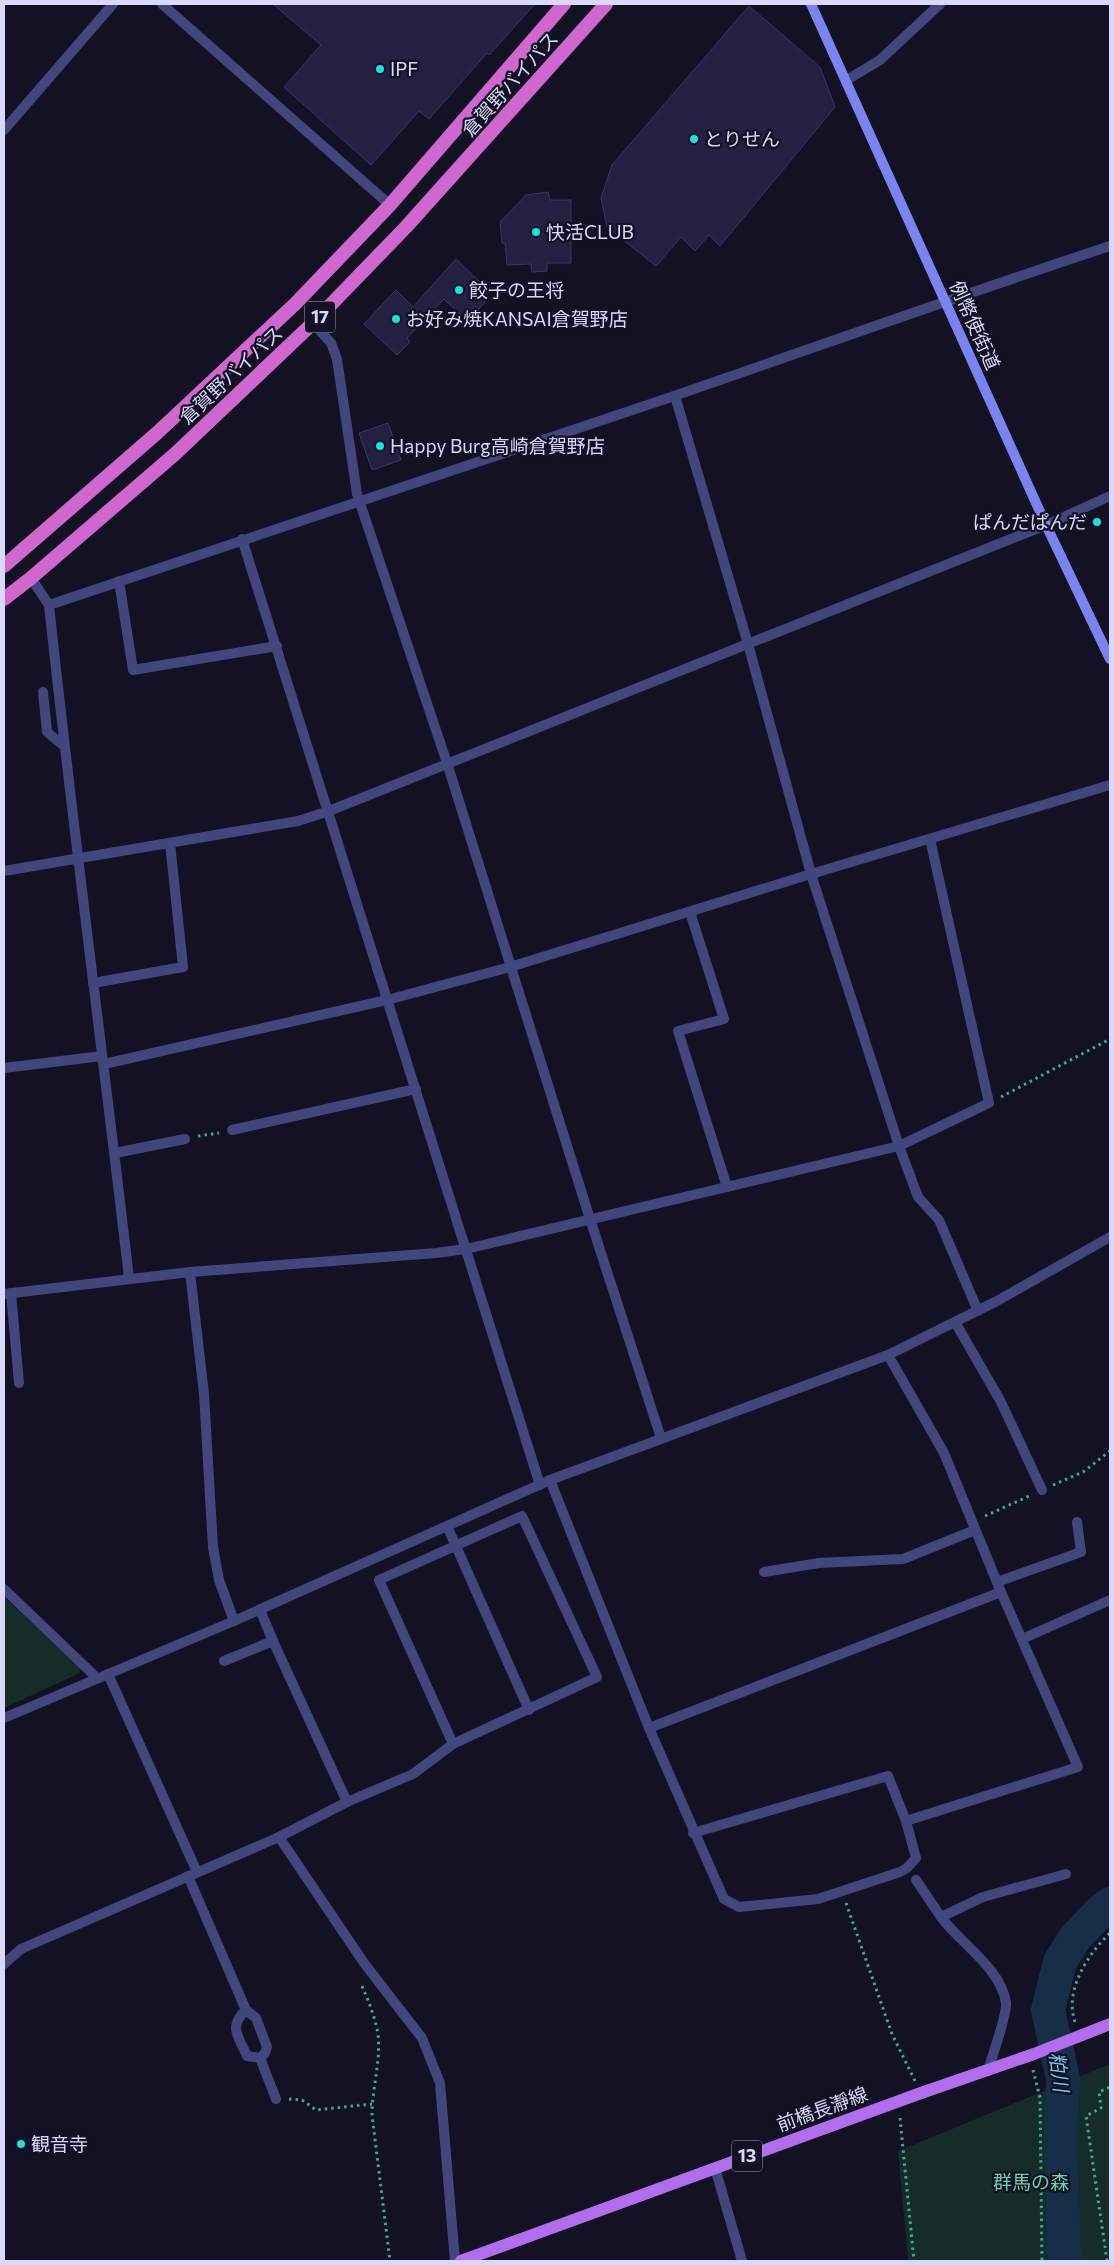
<svg xmlns="http://www.w3.org/2000/svg" width="1114" height="2265" viewBox="0 0 1114 2265" font-family="Commissioner,'Noto Sans JP',sans-serif">
<rect width="100%" height="100%" fill="#131123"/>
<g fill="#152c29">
<polygon points="4,1597 79,1667 80,1673 4,1708"/>
<polygon points="1110,2064 1110,2261 908,2261 898,2151"/>
</g>
<g fill="none" stroke-linecap="round" stroke-linejoin="round">
<polyline stroke="#162e48" stroke-width="34" points="1064,2261 1061,2137 1063,2078 1048,2010 1060,1962 1075,1938 1102,1910 1110,1904"/>
</g>
<g fill="#232041" stroke="#3a356b">
<polygon points="273,4 535,4 489,55 487,53 429,119 419,111 371,165 284,87 321,45"/>
<polygon points="749,6 820,67 835,107 720,246 709,235 695,251 681,237 656,266 607,227 601,198 612,165"/>
<polygon points="548,192 550,200 571,200 571,263 547,263 547,271 532,272 531,264 507,265 505,243 502,243 500,222 526,195"/>
<polygon points="456,259 483,285 484,294 488,298 479,309 475,306 464,318 444,299 407,338 410,342 397,355 364,324 396,290 413,307"/>
<polygon points="388,423 401,460 372,470 359,433"/>
</g>
<g fill="none" stroke-linecap="round" stroke-linejoin="round">
<g stroke="#3ea897" stroke-width="3" stroke-dasharray="2.5 4" stroke-linecap="butt">
<polyline points="1001,1097 1110,1039"/>
<polyline points="198,1136 219,1133"/>
<polyline points="1053,1485 1083,1472 1110,1451"/>
<polyline points="985,1516 1029,1496"/>
<polyline points="846,1903 892,2034 915,2081"/>
<path d="M362 1986C369 2002 375 2017 378 2034 381 2061 372 2088 372 2115L390 2261"/>
<path d="M1075 2022C1064 1990 1088 1954 1110 1933"/>
<polyline points="1033,2070 1040,2098 1042,2261"/>
<polyline points="289,2099 302,2100 316,2110 372,2104"/>
<polyline points="900,2118 914,2261"/>
<polyline points="1107,2261 1086,2116 1101,2108 1099,2092 1110,2087"/>
</g>
<g stroke="#42467c" stroke-width="10">
<polyline points="43,692 47,732 64,746"/>
<polyline points="93,983 183,967 170,843"/>
<polyline points="447,1526 529,1710"/>
<polyline points="260,1610 273,1641"/>
<polyline points="224,1661 273,1641 347,1802"/>
<polyline points="108,1674 197,1872"/>
<polyline points="279,1837 364,1963 422,2038 440,2083 455,2261"/>
<path d="M188 1876 246 2010 256 2018 267 2047 265 2053 260 2058 247 2056C238 2035 228 2027 246 2010"/>
<polyline points="916,1880 941,1917"/>
<polyline points="21,1949 279,1837 347,1802 413,1774 453,1744 597,1677 522,1516 379,1580 453,1744"/>
<polyline points="260,2058 276,2099"/>
<polyline points="715,2168 742,2261"/>
</g>
<g stroke="#42467c" stroke-width="10">
<polyline points="847,80 880,60 940,4"/>
<polyline points="313,323 331,343 337,359 357,494 447,763 590,1219 661,1438"/>
<polyline points="675,396 748,644 811,874 899,1146 918,1197 939,1220 978,1311"/>
<polyline points="242,539 540,1485"/>
<path d="M31 578 49 605C256 534 466 467 674 396 819 346 964 294 1110 246"/>
<polyline points="119,581 133,670 277,646"/>
<path d="M49 605C73 830 103 1054 129 1278"/>
<polyline points="4,871 298,821 329,811 1046,525 1110,496"/>
<polyline points="690,912 724,1019 678,1031 727,1187"/>
<polyline points="104,1064 387,1000 510,967 811,874 1110,785"/>
<polyline points="4,1068 102,1056"/>
<polyline points="232,1130 416,1089"/>
<polyline points="115,1153 185,1139"/>
<polyline points="190,1272 204,1394 213,1547 219,1580 234,1621"/>
<polyline points="11,1293 19,1383"/>
<polyline points="4,1294 190,1272 436,1253 466,1249 899,1146 989,1103 930,839"/>
<polyline points="955,1322 1001,1402 1042,1490"/>
<polyline points="550,1480 649,1728 724,1899 739,1907 818,1899 900,1872 907,1868 916,1858 906,1821 1078,1767 1001,1592 944,1453 888,1355"/>
<polyline points="764,1572 819,1563 903,1559 975,1530"/>
<polyline points="997,1582 1081,1552 1077,1522"/>
<polyline points="4,1589 97,1678"/>
<polyline points="1022,1639 1110,1600"/>
<polyline points="649,1728 1001,1592"/>
<polyline points="693,1833 888,1776 906,1821"/>
<polyline points="4,1964 21,1949"/>
<path d="M988 2071C992 2056 1007 2016 1006 2003 1001 1968 961 1944 941 1917L983 1897 1066 1874"/>
</g>
<g stroke="#42467c" stroke-width="10">
<polyline points="162,4 390,205"/>
<polyline points="4,130 113,4"/>
<polyline points="4,1718 234,1621 550,1480 888,1355 997,1301 1110,1237"/>
</g>
<polyline stroke="#7b84ee" stroke-width="10" points="811,4 1046,525 1110,659"/>
<polyline stroke="#b06dec" stroke-width="12" points="461,2261 921,2093 1034,2054 1110,2024"/>
<g stroke="#ce68cf" stroke-width="14">
<polyline points="4,566 157,433 295,304 390,205 564,4"/>
<polyline points="4,599 31,578 175,454 313,323 406,227 606,4"/>
</g>
</g>
<g fill="#1de1e1" stroke="#131123" stroke-width="2">
<circle cx="380" cy="69" r="5"/>
<circle cx="694" cy="139" r="5"/>
<circle cx="536" cy="232" r="5"/>
<circle cx="459" cy="290" r="5"/>
<circle cx="396" cy="319" r="5"/>
<circle cx="380" cy="446" r="5"/>
<circle cx="1097" cy="522" r="5"/>
<circle cx="21" cy="2144" r="5"/>
</g>
<g text-anchor="middle" stroke-width="4.5" stroke-linejoin="round" paint-order="stroke">
<g fill="#131123" stroke="#9e9cba" stroke-width="1">
<rect x="305" y="301.5" width="30" height="31" rx="4"/>
<rect x="732" y="2140.5" width="30" height="31" rx="4"/>
</g>
<g font-size="18" font-weight="bold" fill="#d9d8fa">
<text x="320" y="323">17</text>
<text x="747" y="2162">13</text>
</g>
<g font-size="19" fill="#d9d8fa" stroke="#131123" text-anchor="start">
<text x="390" y="76">IPF</text>
<text x="704" y="146">とりせん</text>
<text x="546" y="239">快活CLUB</text>
<text x="469" y="297">餃子の王将</text>
<text x="406" y="326">お好み焼KANSAI倉賀野店</text>
<text x="390" y="453">Happy Burg高崎倉賀野店</text>
<text x="1087" y="529" text-anchor="end">ぱんだぱんだ</text>
<text x="31" y="2151">観音寺</text>
</g>
<g font-size="19" fill="#d9d8fa" stroke="#131123">
<text transform="translate(510 84) rotate(-48)" y="7">倉賀野バイパス</text>
<text transform="translate(975 325) rotate(66)" y="7">例幣使街道</text>
<text transform="translate(231 375) rotate(-43)" y="7">倉賀野バイパス</text>
<text transform="translate(822 2109) rotate(-20)" y="7">前橋長瀞線</text>
</g>
<g font-size="19" fill="#6dd1ae" stroke="#131123">
<text x="1031" y="2189">群馬の森</text>
</g>
<g font-size="20" font-style="italic" fill="#73c1ed" stroke="#131123">
<text transform="translate(1059 2072) rotate(83)" y="7">粕川</text>
</g>
</g>
<rect width="1114" height="2265" fill="none" stroke="#d9d8fa" stroke-width="10"/>
</svg>
